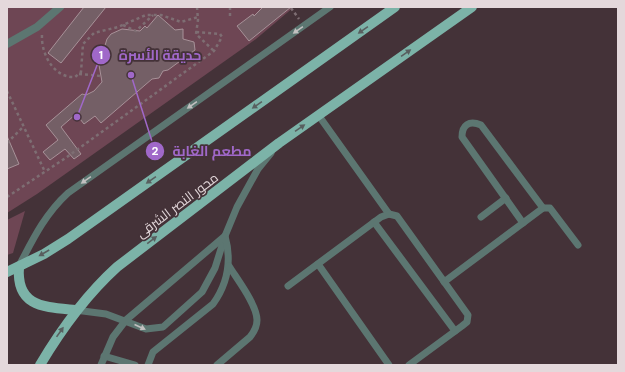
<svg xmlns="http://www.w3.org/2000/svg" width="625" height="372" viewBox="0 0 625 372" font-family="'DM Sans',Cairo,sans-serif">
<rect width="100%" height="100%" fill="#443238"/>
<g fill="#6e4654">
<polygon points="7,7 294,7 256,39 37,194 7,213"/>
<polygon points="25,211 13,253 7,255 7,220"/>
</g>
<g fill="#745f66" stroke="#a79198">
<polygon points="84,7 106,7 61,63 48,53"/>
<polygon points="263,7 291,7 249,41 237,26 253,14 254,16"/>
<polygon points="158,15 175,30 183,29 183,39 194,42 195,50 168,70 163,71 159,78 152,79 101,123 95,116 84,124 76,114 61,127 81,154 74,159 65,149 50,160 43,152 58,140 46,125 82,94 86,95 94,91 102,82 99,65 103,63 103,52 107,39 111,34 122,29 140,31 145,26 147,28"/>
<polygon points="7,136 19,164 7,169"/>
</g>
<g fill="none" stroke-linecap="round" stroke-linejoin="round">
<g stroke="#7e6e73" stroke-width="2.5" stroke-dasharray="3 3" stroke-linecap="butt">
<polyline points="197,7 198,20 196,34 214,51"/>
<polyline points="230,7 230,18"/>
<polyline points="291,8 299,19"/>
<polyline points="123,25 136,31 153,15"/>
<path d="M42 35C41 53 53 78 75 77L81 72 83 44 94 33 118 27 146 15H161L181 22 198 17"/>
<polyline points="79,74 101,76"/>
<polyline points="7,91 45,172"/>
<polyline points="7,143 23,127"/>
<polyline points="7,197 67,157 214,51 222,37 220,34 195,32"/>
</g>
<g stroke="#5c7671" stroke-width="7">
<polyline points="319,116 389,214"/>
<polyline points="481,217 506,198"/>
<polyline points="374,222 455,331"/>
<path d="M523 223 462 137C462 125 469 120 481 125L543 208"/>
<polyline points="318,264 389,365"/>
<path d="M19 266C33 239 45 214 68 193L330 7"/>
<polyline points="444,282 543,208 550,208 578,245"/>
<polyline points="288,286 381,217 389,214 397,216 468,315 467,322 462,326 409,365"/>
<polyline points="75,310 106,314 146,329 163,327 202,292 215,268 225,236 237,207 258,169 271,153"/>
<polyline points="104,356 135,365"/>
<path d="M101 365 113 337 126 320 225 236C232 261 228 283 213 304L153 352 148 365"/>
<path d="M217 365 250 337C254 332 257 326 257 320 257 305 237 279 229 266"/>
</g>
<polyline stroke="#5c7671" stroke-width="8" points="7,44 37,27 60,7"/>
<g stroke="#7cb3a8" stroke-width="10">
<path d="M19 267C16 307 44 307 75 310"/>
<polyline points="7,272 44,254 68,239 395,7"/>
<path d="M40 365C62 328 85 296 117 267L279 143 472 7"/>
</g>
</g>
<defs><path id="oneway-solid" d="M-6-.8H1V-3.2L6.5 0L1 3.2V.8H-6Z"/></defs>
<g fill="#c2c0c0">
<use href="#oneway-solid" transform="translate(298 30) rotate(145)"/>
<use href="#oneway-solid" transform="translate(192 105) rotate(145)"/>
<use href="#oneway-solid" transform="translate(86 180) rotate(145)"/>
<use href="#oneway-solid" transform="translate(140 327) rotate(24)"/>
</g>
<g fill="#585f5f">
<use href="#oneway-solid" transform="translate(363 30) rotate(145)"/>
<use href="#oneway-solid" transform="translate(406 53) rotate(-35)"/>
<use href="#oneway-solid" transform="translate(257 105) rotate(145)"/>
<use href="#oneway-solid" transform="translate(300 128) rotate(-34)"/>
<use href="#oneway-solid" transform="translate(151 180) rotate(145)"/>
<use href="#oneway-solid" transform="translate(152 240) rotate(-37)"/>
<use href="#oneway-solid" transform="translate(44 253) rotate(150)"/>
<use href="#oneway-solid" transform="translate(60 332) rotate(-55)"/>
</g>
<g text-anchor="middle" stroke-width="3.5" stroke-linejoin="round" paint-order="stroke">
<g font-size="13" fill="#e4d8db" stroke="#443238">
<text transform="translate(177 205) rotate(-37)" y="5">محور النصر الشرقى</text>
</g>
</g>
<path fill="none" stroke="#a068c9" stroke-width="1.5" d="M77 117L101 55M131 75L155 151"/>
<g fill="#a068c9" stroke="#443238" stroke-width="1.5">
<circle cx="77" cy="117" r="4"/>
<circle cx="131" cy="75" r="4"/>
<circle cx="101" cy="55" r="10"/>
<circle cx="155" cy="151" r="10"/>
</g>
<g font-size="12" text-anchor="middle" font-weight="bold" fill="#fff">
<text x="101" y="59">1</text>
<text x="155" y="155">2</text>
</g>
<g font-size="14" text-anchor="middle" font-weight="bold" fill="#a068c9" stroke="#443238" stroke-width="3.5" stroke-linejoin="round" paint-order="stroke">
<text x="160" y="60">حديقة الأسرة</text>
<text x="212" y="156">مطعم الغابة</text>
</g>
<rect width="625" height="372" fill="none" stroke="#e4d8db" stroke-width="16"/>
</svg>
